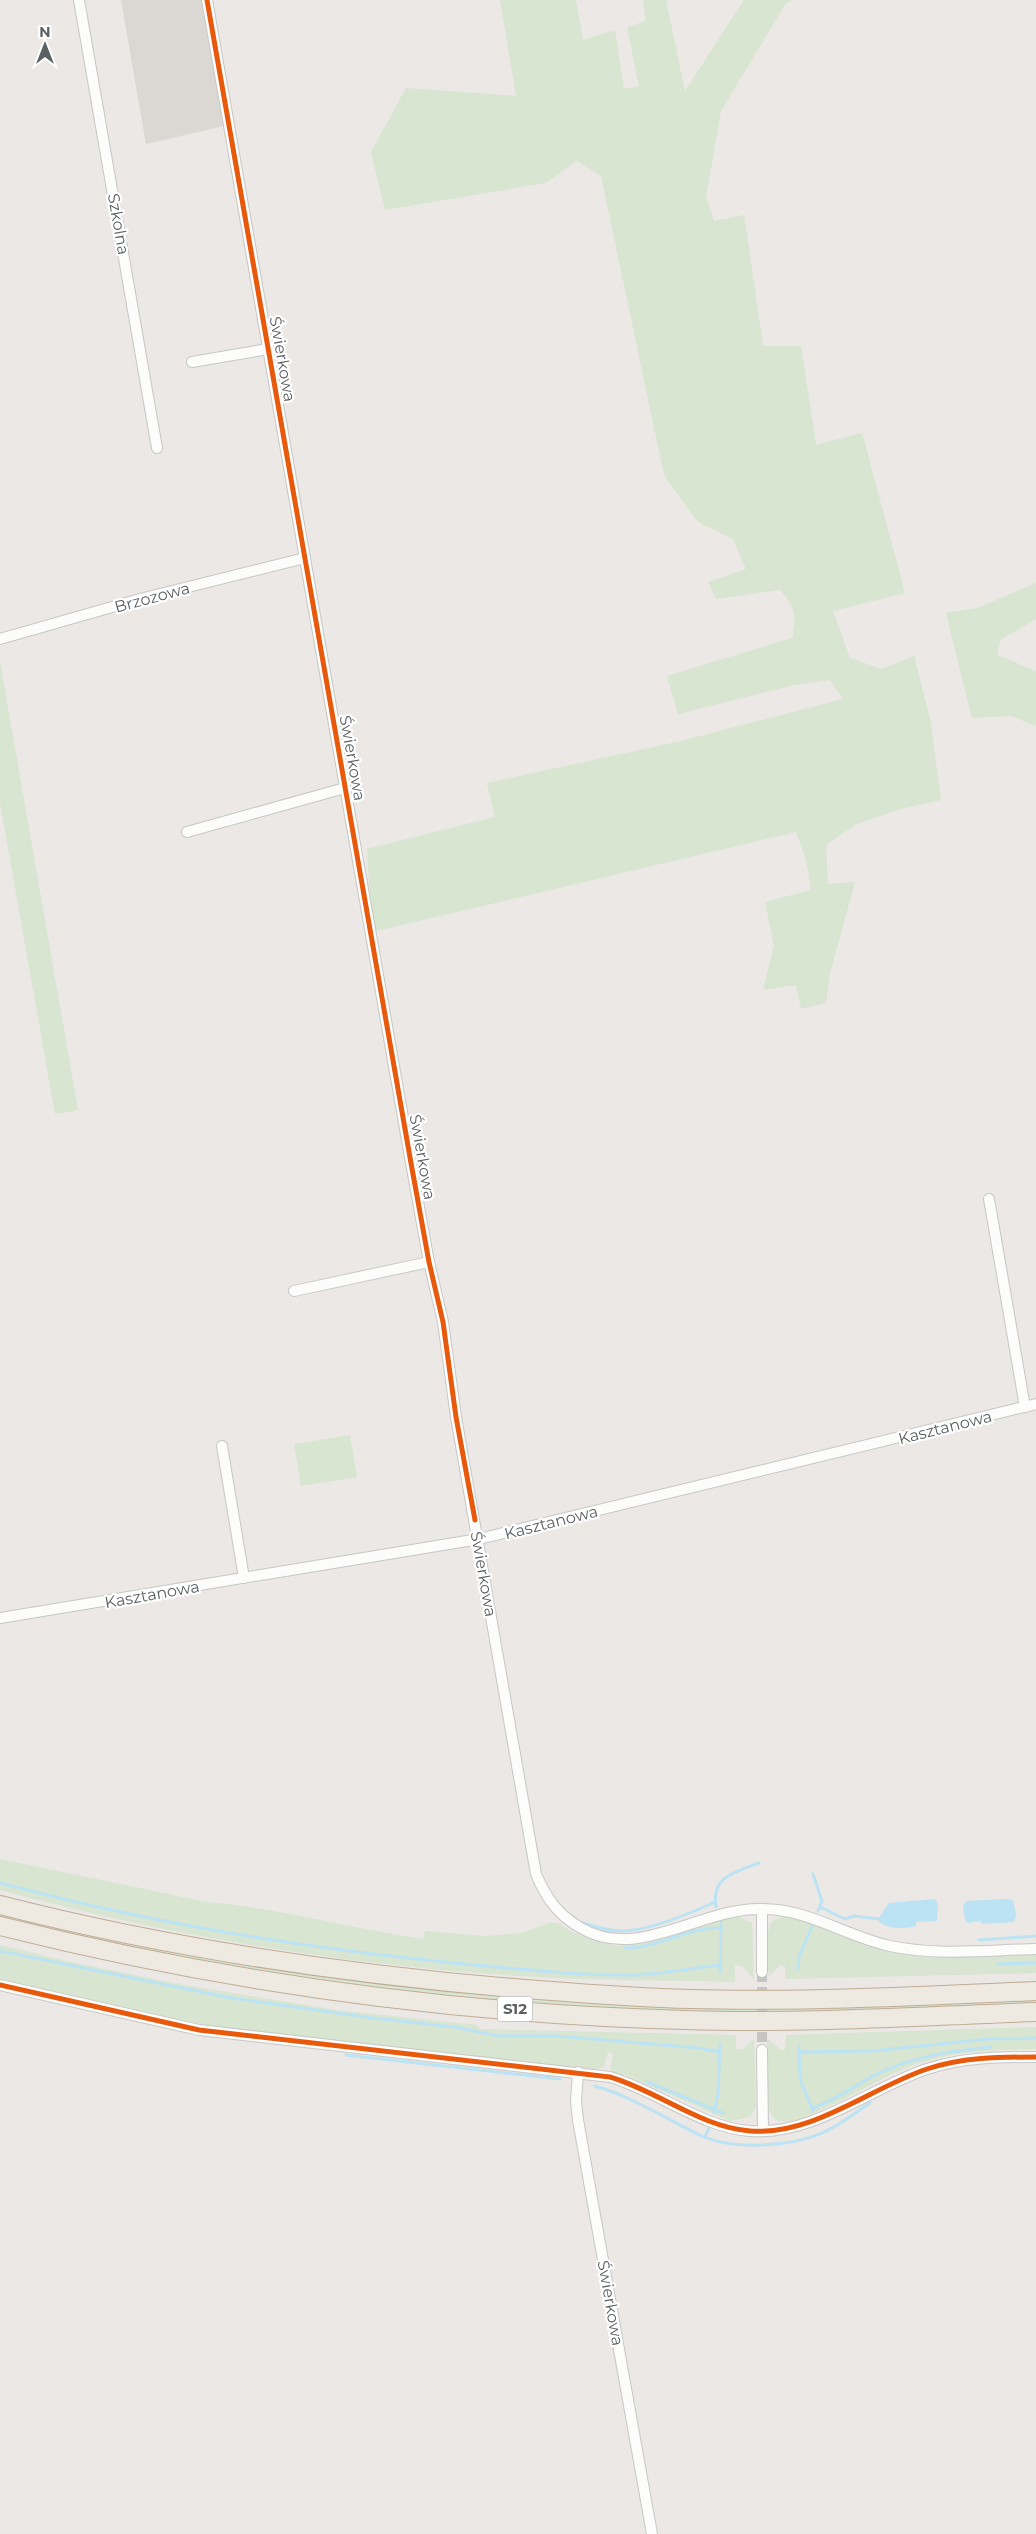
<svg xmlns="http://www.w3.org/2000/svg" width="1036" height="2534" viewBox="0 0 1036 2534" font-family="Montserrat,sans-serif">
<rect width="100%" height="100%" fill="#ebe8e5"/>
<polygon fill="#dbd8d3" points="121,0 201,0 224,126 146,144"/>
<g fill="#d7e5d1">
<path d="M500 0H576L583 40 615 30 624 89 639 86 627 27 646 21 643 0H666L685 91 744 0H793L786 3 721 111 706 197 714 221 744 215 763 346H801L816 445 862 433 905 593 833 611 850 658 882 669 914 656 931 724 941 800 897 810 855 825 826 845 828 884 855 882 830 973 826 1003 801 1009 796 985 763 990 774 945 765 902 811 890 806 859 796 832 372 932 367 849 495 817 487 783 681 741 843 699 830 680 794 685 678 714 667 676 792 638C797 616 795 606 780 590L716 599 708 582 746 569 733 539 698 522 664 475 601 176 577 161 545 183 385 210 371 152 406 88 516 96Z"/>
<polygon points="1036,583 1036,619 1000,640 997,655 1036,671 1036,726 1011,716 972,718 946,613 977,608"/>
<polygon points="0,662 78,1110 55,1114 0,803"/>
<polygon points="350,1435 357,1477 301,1486 294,1444"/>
<path d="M0 1859 207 1902C280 1908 352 1929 424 1939L425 1931 486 1936 522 1933 551 1922 560 1924 570 1931 594 1941 617 1946 639 1944 661 1938 735 1915 752 1923 754 1979 742 1966 735 1965V1982C663 1980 591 1981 520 1976 344 1965 169 1936 0 1890Z"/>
<path d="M0 1912 450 1990 1036 1996V2004C872 2009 707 2018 543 2005 422 1996 299 1981 179 1958 119 1947 60 1933 0 1920Z"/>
<polygon points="786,1917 812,1923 872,1946 1036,1953 1036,1973 785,1979 785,1966 779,1966 768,1978 769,1972 766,1971 767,1937 770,1923 776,1919"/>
<path d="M0 1945 66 1961 184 1985 336 2010 477 2025 480 2029 736 2035V2049H743L754 2038 756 2108 750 2117 730 2121 626 2075 613 2073 610 2069 613 2054 608 2052 604 2067 596 2069 563 2066C437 2051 309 2043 184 2021 122 2010 61 1994 0 1979Z"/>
<path d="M1036 2027V2049C1001 2050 964 2050 930 2060 896 2069 867 2088 836 2103 820 2110 796 2124 778 2121L772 2116 768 2107 767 2038 781 2050H785L786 2035Z"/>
</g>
<g fill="#bbe3f4">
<path d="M935 1899 938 1905 937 1921 916 1922V1926C902 1929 892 1930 879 1922L880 1916 889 1903Z"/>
<polygon points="1005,1899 1013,1900 1016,1915 1014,1922 982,1924 980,1921 968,1923 965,1920 963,1906 966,1901"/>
</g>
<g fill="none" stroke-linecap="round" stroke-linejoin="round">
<g stroke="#bbe3f4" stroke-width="3">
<polyline points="813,1874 822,1901 818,1911"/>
<path d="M0 1883C153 1924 307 1949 464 1964 520 1969 578 1976 634 1975 663 1974 692 1968 720 1965"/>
<path d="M716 1907C711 1876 735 1872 759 1863"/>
<polyline points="820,1907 845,1919 854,1916 880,1919"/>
<path d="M583 1923C596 1927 608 1931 621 1931 648 1931 691 1913 715 1902"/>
<polyline points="979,1940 1036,1936"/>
<path d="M625 1948C658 1948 688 1927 721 1928"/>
<polyline points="0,1951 231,1998 365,2017 454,2027 498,2036 557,2036 698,2048 720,2052"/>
<polyline points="999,1964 1036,1963"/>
<polyline points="798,1969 799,1957 812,1926"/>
<polyline points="720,1972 721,1922"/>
<polyline points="799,2046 800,2079 813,2111"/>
<polyline points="800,2052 872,2051 989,2039 1036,2038"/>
<polyline points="346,2055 560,2079"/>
<polyline points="647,2082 723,2113"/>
<path d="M595 2086C633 2097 666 2119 702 2136 733 2150 790 2147 822 2133 839 2126 855 2113 870 2103"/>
<path d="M812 2108C834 2101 853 2087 873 2076 910 2057 950 2051 991 2047"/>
<polyline points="714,2113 718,2094 720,2045"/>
<polyline points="705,2137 709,2128"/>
</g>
<polyline stroke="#c7c6c4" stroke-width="10" stroke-dasharray="10 5" stroke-linecap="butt" points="762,1972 762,2050"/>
<defs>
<g id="street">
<polyline points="79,0 157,448"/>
<path d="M207 0 411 1163 429 1262 443 1322 456 1417 536 1874C546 1898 558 1915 581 1928 638 1962 701 1907 762 1909V1972"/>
<polyline points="192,362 268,349"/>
<polyline points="0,639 140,599 305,558"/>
<polyline points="187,832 345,788"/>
<polyline points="989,1199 1025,1407"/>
<polyline points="294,1291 429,1262"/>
<polyline points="222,1446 244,1578"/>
<polyline points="0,1618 479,1539 1036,1404"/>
<path d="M762 1909C809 1909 845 1936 890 1946 937 1956 989 1950 1036 1949"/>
<path d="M0 1985 199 2030 610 2077C658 2091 700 2127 750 2131 813 2136 870 2088 927 2069 963 2057 999 2057 1036 2057"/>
<polyline points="762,2050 763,2131"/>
<polyline points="578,2072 576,2101 578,2120 652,2534"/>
</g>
<g id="highway">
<path d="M0 1905C176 1950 357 1976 538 1990 589 1994 639 1998 690 1999 805 2002 921 1996 1036 1991"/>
<path d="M0 1926C223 1982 455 2014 685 2020 802 2024 919 2016 1036 2012"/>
</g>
</defs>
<use href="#street" stroke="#c7c7c7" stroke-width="12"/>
<use href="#highway" stroke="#c0ac95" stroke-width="20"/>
<use href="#street" stroke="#fcfcfb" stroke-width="10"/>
<use href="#highway" stroke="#eee9e1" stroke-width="18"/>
<defs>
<g id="cycleway">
<polyline points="207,0 411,1163 429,1262 443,1322 456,1417 475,1520"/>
<path d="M0 1985 199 2030 610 2077C658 2091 700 2127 750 2131 813 2136 870 2088 927 2069 963 2057 999 2057 1036 2057"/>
</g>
</defs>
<use href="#cycleway" stroke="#fff" stroke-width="8"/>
<use href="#cycleway" stroke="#e8590c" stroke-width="5"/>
</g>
<g text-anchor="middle" stroke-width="4.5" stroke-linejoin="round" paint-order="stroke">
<rect fill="#fff" stroke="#8c9092" stroke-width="1" x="497.5" y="1996.5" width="35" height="25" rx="4"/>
<g font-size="15" font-weight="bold" fill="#5b6063">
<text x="515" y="2014">S12</text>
</g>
<g font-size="16" fill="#5b6063" stroke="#fff">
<text transform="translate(119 224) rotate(80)" y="6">Szkolna</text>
<text transform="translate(283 359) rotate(80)" y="6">Świerkowa</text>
<text transform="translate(152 597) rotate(-15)" y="6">Brzozowa</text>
<text transform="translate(353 758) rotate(80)" y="6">Świerkowa</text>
<text transform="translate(423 1157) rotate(80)" y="6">Świerkowa</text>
<text transform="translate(945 1427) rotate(-14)" y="6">Kasztanowa</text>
<text transform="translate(551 1522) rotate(-14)" y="6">Kasztanowa</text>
<text transform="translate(484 1574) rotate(80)" y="6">Świerkowa</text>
<text transform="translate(152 1594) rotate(-10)" y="6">Kasztanowa</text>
<text transform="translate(611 2303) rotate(80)" y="6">Świerkowa</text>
</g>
</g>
<g transform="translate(45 45)" stroke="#ffffff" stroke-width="4" paint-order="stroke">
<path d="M0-4L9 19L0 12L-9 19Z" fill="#5b6063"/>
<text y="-8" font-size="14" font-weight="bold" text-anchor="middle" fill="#5b6063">N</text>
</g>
</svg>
